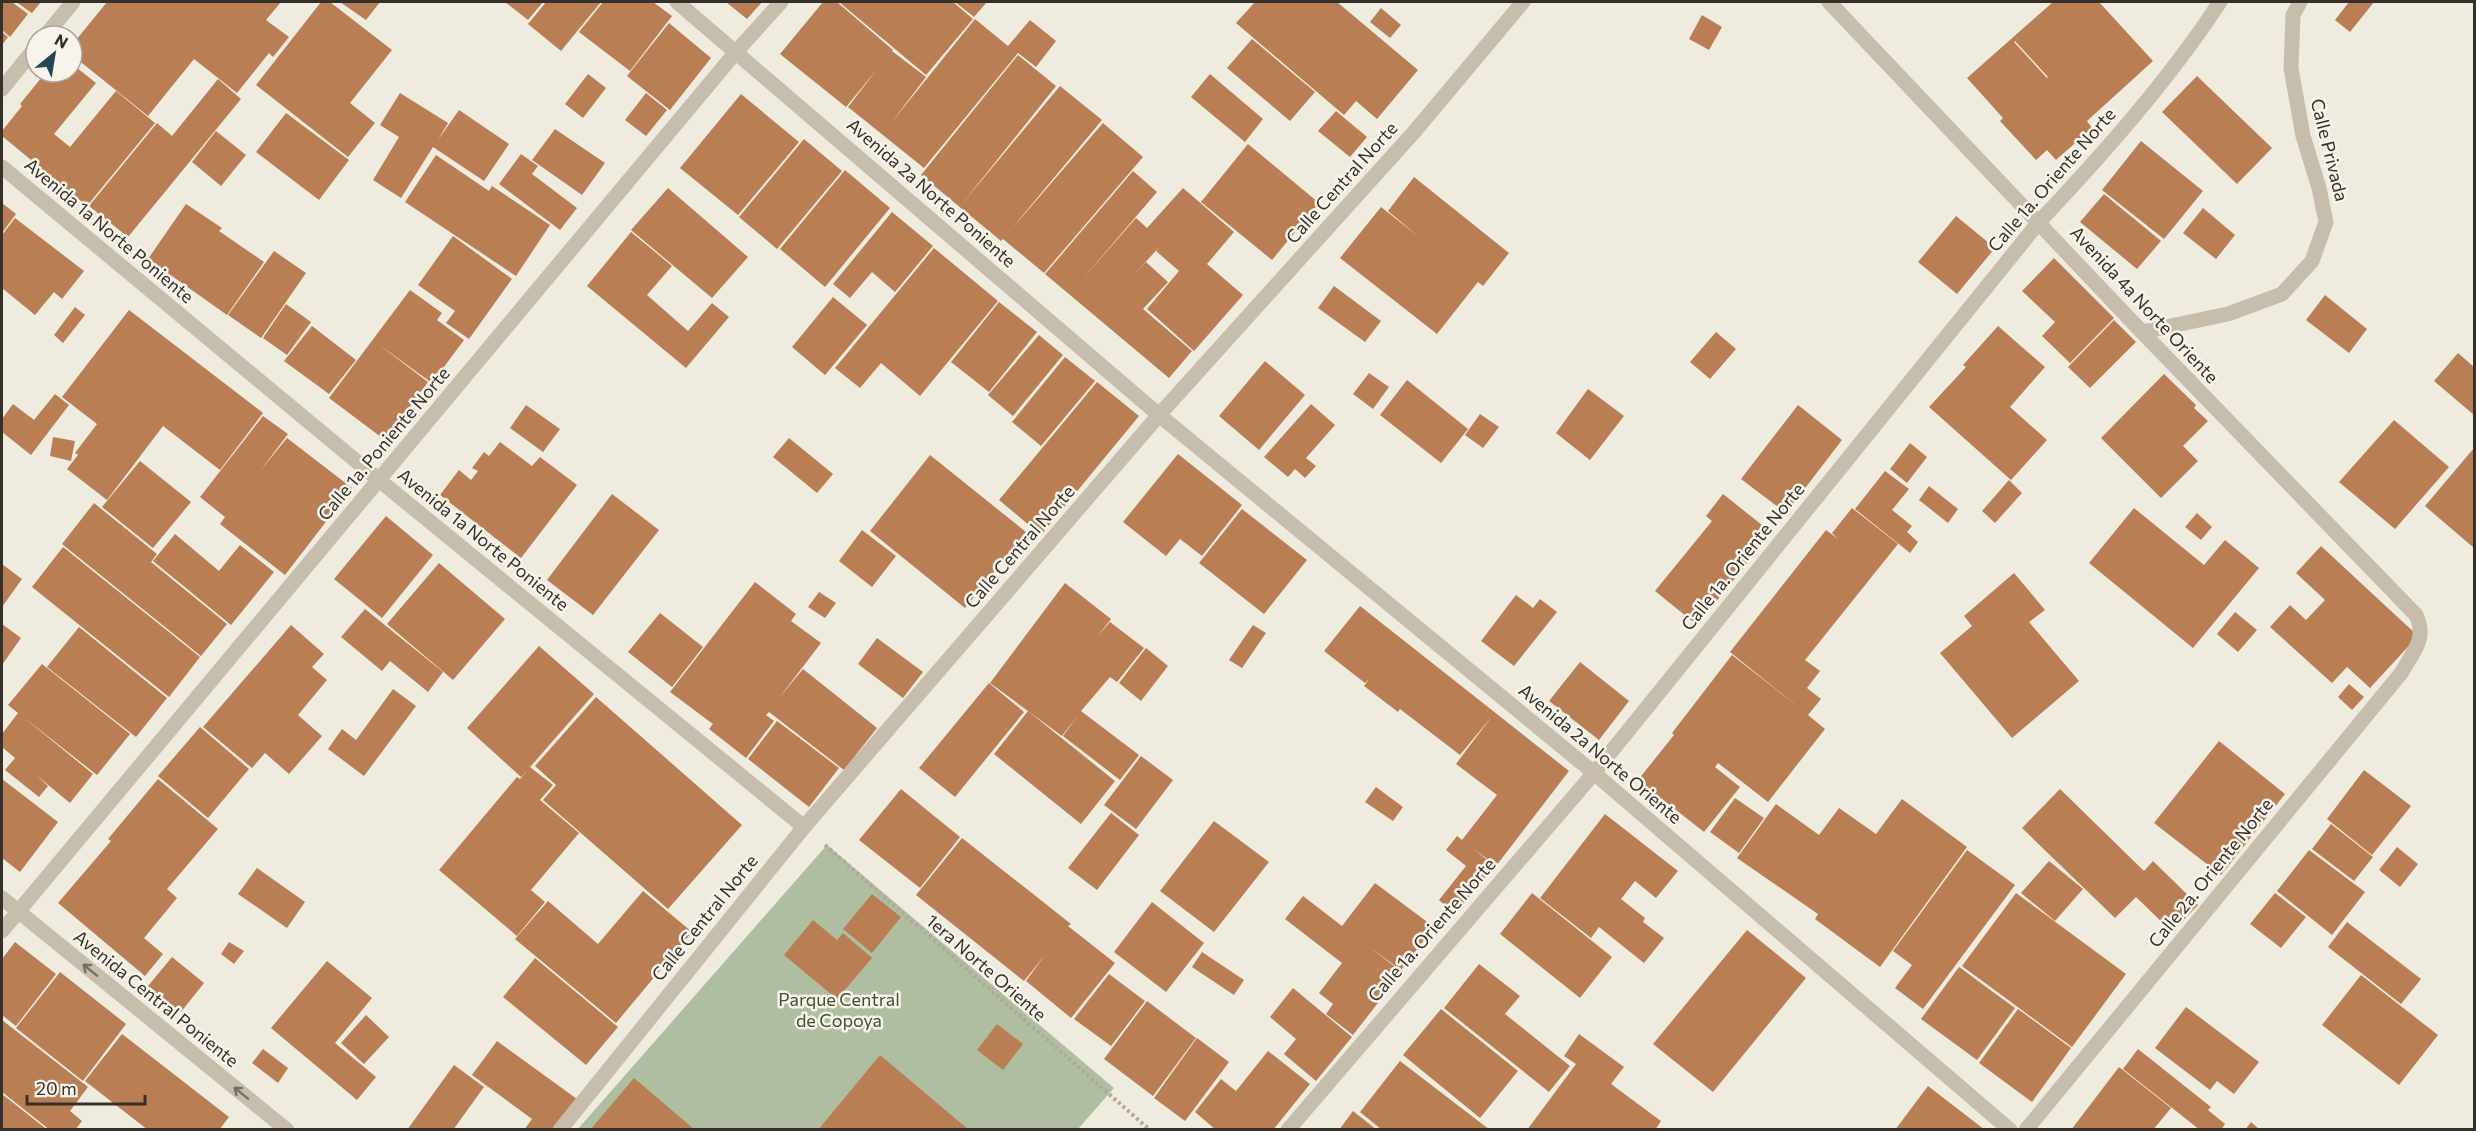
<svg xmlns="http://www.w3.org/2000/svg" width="2476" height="1131" viewBox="0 0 2476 1131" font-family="Commissioner,sans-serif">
<rect width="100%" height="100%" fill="#f0ebdf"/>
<polygon fill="#afbea0" points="827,845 1114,1088 1078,1129 577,1130"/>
<g fill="#b97e54" fill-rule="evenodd">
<polygon points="2,2 12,2 28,14 10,37 2,30"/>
<polygon points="16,2 41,2 32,13"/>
<polygon points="107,2 281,2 266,20 289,37 273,57 269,53 237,93 194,59 148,116 72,55 72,45"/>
<polygon points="321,2 330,2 392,50 350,103 375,123 348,157 256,85"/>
<polygon points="340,2 380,2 366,20"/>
<polygon points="505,2 543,2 528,20"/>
<polygon points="546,2 601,2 561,51 528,24"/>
<polygon points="603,2 653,2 672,16 630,71 579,32"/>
<polygon points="726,2 762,2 747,19"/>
<polygon points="823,2 837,2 893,50 892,51 926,77 891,123 975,19 1008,46 1030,20 1056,41 1036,67 1018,53 924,168 848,107 878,68 846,107 780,54"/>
<polygon points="839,2 953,2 973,19 926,75"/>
<polygon points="955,2 987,2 974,17"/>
<polygon points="1255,2 1337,2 1418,70 1377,119 1356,101 1344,115 1236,23"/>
<path d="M2053 2H2099L2153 61 2087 121 2092 128 2056 160 2047 150 2036 160 2000 121 2003 118 1967 78ZM2015 41 2048 77 2047 78 2014 42Z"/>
<polygon points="2349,2 2374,2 2350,32 2335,20"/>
<polygon points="1381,8 1401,25 1390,38 1370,22"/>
<polygon points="1702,15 1722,27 1709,50 1689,39"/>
<polygon points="669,23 711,58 670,110 627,76"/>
<polygon points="2,32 8,37 2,45"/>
<polygon points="1252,39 1315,92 1290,121 1227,68"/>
<polygon points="1018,55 1056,86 962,204 1060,86 1102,120 1009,232 1103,123 1143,157 1044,273 1003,239 1001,241 921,175"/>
<polygon points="72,64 96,83 54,134 70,147 116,91 155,123 87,206 2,136 2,131 22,106 20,104 46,72 72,72"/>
<polygon points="588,74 606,88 583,118 565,104"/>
<polygon points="1210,74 1263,119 1245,142 1191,97"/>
<polygon points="2197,76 2272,148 2237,184 2162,112"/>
<polygon points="218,79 241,99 128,237 89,206 157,123 172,136"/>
<polygon points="400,93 448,123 438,140 459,110 509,144 484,181 433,147 401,198 373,180 399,137 380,125"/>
<polygon points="646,93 667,110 646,136 625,120"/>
<polygon points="741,94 799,142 738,215 680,168"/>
<polygon points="1336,111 1367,137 1350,157 1318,131"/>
<polygon points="286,113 349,160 319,200 256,152"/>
<polygon points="555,129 605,163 582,195 532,160"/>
<polygon points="216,131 246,155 221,186 192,162"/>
<polygon points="804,139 842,171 777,249 739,217"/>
<polygon points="2141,141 2203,191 2164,239 2102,190"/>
<polygon points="1248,144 1319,203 1272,260 1201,202"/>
<polygon points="521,154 538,166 532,174 577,208 560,230 499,184"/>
<polygon points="436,155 489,191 492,186 550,225 516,276 405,202"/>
<polygon points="845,170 890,208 825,287 780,249"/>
<polygon points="1133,171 1157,192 1080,282 1136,218 1147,228 1183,188 1234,232 1207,264 1243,295 1194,351 1147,309 1179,271 1156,251 1162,244 1131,278 1146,262 1168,282 1143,309 1192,351 1169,378 1045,274"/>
<polygon points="1414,177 1509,253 1483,286 1478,282 1437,334 1340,258 1381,207 1419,237 1388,211"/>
<polygon points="668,188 748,257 712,298 631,230"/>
<polygon points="2104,194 2161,241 2137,269 2080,222"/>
<polygon points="2,203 16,214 2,233"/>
<polygon points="186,204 222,228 219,231 264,262 227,315 148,259"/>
<polygon points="2203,208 2235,235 2216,259 2183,233"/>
<polygon points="892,212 933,246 895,292 872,272 850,298 833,284"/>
<polygon points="1956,216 1995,248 1957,294 1918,262"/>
<polygon points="15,218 84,271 62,299 54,292 35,315 2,288 2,235"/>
<polygon points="631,232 672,266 647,295 688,331 712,303 729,317 686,368 587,286"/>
<polygon points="453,236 512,279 469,339 446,323 455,311 418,285"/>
<polygon points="934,248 998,301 920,396 881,363 860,388 835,368"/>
<polygon points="274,251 306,273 261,338 228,315"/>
<polygon points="2054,258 2114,318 2070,363 2042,336 2055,322 2022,291"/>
<polygon points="1334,286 1381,321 1365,342 1318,308"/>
<polygon points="410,290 442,313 437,320 464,340 432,383 378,344 428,382 385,440 329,398"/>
<polygon points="2325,295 2367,329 2349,353 2306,320"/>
<polygon points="833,297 867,325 825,375 792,347"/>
<polygon points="999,302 1037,332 989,392 951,362"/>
<polygon points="286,304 311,322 287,355 263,338"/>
<polygon points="75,307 85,315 63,343 54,335"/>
<polygon points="129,310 263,413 220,470 163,426 107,500 67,469 78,455 75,453 97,424 62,397"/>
<polygon points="2114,320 2136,342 2090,388 2068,367"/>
<polygon points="312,326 356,360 329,394 284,361"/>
<polygon points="1998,326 2045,367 2010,407 2047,440 2011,480 1929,407 1966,367 1963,365"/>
<polygon points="1716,332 1736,349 1710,379 1690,362"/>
<polygon points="1039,335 1063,355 1013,416 988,395"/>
<polygon points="2458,353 2474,367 2474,415 2434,381"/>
<polygon points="1065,357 1095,381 1041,446 1012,422"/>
<polygon points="1265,361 1305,395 1259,450 1219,416"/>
<polygon points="1369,373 1389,387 1373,409 1353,394"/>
<polygon points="2164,374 2196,405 2194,408 2208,421 2183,446 2198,461 2161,498 2101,438"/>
<polygon points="1407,380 1468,429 1441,463 1380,415"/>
<polygon points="1097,382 1139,416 1041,535 999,500"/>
<polygon points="1588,389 1624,416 1590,460 1556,433"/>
<polygon points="55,394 69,405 31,455 2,432 2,419 13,404 34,420"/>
<polygon points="1311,404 1335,425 1306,458 1316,466 1305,478 1295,469 1288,477 1264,457"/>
<polygon points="526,405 560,429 543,452 510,428"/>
<polygon points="1798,405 1842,440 1786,513 1741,479"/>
<polygon points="1480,414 1499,427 1483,448 1465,435"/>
<polygon points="263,416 288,434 260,471 287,438 352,488 285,575 220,524 225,517 200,497"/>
<polygon points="2394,420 2449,467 2395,529 2339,482"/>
<polygon points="53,437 75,441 71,461 50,456"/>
<polygon points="789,438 833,474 817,493 773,457"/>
<polygon points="500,442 532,466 540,457 577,485 521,558 440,495 459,470 471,480 478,471 472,468 484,452 489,456"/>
<polygon points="1910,443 1927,457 1907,483 1890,469"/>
<polygon points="2474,448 2474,548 2425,506"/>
<polygon points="1178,454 1242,505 1202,556 1180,539 1166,556 1123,522"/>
<polygon points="930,455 1026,532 965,608 870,531"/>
<polygon points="140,461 191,502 153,548 102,507"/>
<polygon points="1885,471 1909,489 1892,510 1912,526 1907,532 1918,542 1910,553 1855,509"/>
<polygon points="2009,480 2022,493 1995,523 1982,511"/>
<polygon points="1929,486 1958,509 1948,523 1919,500"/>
<polygon points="612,494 659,530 593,615 547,580"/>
<polygon points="1723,494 1772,533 1697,625 1655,591 1712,521 1706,516"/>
<polygon points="94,503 157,554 151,562 227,624 201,656 62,544"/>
<polygon points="1852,508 1898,544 1805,660 1820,671 1807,688 1821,699 1808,715 1825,729 1768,802 1718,763 1715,767 1740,787 1704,832 1638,780 1674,735 1672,733 1732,655 1801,709 1730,652 1826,530 1838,539 1832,533"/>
<polygon points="2134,508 2204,565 2225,540 2259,568 2193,648 2089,563"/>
<polygon points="1242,509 1307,560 1264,614 1199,563"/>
<polygon points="2197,513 2212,527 2201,540 2185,527"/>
<polygon points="386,516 433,555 382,618 334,579"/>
<polygon points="862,530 896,556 872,587 839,561"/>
<polygon points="175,534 219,571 240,545 274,572 231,625 153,561"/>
<polygon points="2321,546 2418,636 2370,688 2347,667 2332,683 2270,627 2290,605 2306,620 2325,600 2296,573"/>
<polygon points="63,547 200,657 169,697 32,587"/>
<polygon points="439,563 505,619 453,680 387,624"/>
<polygon points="2,564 22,579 2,607"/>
<polygon points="2014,573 2045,610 2029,622 2079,681 2012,738 1940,653 1972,626 1964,616"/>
<polygon points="755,582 796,614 791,621 821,643 779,698 803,669 877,728 844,770 769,712 766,715 774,721 746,758 709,729 713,724 670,692"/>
<polygon points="1065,583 1111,619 1097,637 1110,622 1144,648 1117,682 1110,677 1081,711 1139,755 1120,780 1063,736 1079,714 1062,736 990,683"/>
<polygon points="819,592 836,603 825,618 808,607"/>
<polygon points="1516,595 1533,608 1540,599 1557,612 1514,666 1481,641"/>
<polygon points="1360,606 1569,771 1496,866 1473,848 1494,866 1455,914 1439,900 1466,866 1446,850 1457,836 1462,840 1497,795 1456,764 1492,716 1460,755 1400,709 1398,712 1364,686 1369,679 1365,683 1324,651"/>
<polygon points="365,609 443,672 428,692 390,661 382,671 341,637"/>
<polygon points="2235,612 2257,630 2238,652 2217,634"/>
<polygon points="660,613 703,647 672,687 628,652"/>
<polygon points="2,624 21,638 2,665"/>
<polygon points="291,625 324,654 312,667 327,680 298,715 322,736 289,774 265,753 252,768 203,727"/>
<polygon points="1253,625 1266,633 1242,668 1229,660"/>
<polygon points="79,627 167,698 136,737 47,667"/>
<polygon points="877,638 923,672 903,698 858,664"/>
<polygon points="539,646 594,694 530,767 553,785 540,800 579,833 531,890 545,902 517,936 439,870 517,777 520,779 528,770 521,777 467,728"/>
<polygon points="1146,648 1168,666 1141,701 1119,683"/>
<polygon points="1580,662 1629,701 1599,740 1549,701"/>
<polygon points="42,664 130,734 97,775 22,716 93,774 70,803 36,775 48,786 39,797 5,770 15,758 2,747 2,734 18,713 8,705"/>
<polygon points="989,683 1024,712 955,797 919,768"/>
<polygon points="2349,684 2364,697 2352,710 2338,697"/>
<polygon points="393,689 416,706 364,776 328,749 342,729 356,740"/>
<polygon points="596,697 742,825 668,909 543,800 556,785 535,766"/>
<polygon points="1028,711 1115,781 1081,824 994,754"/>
<polygon points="777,721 839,768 809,807 748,759"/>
<polygon points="200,727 249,769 208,818 158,776"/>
<polygon points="2219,741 2285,794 2221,875 2154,823"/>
<polygon points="1141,756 1173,780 1136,829 1104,805"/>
<polygon points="2364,770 2411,806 2372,855 2327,819"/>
<polygon points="2,779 58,822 20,872 2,858"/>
<polygon points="158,779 218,829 167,889 177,898 144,938 163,954 145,976 58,903 111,841 108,839"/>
<polygon points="1376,787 1403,807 1393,821 1365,802"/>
<polygon points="901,789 960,837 920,888 859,840"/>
<polygon points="2060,789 2144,871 2153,861 2198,905 2172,932 2136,897 2115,918 2022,828"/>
<polygon points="1735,798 1764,818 1739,853 1710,832"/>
<polygon points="1902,799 1967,847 1880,967 1815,919 1818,914 1737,858 1776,804 1819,835 1839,808 1876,834"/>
<polygon points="1111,813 1139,835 1097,890 1068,868"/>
<polygon points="1605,814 1678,871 1656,898 1635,881 1621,899 1645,918 1643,922 1664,938 1644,963 1599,927 1591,938 1540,898"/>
<polygon points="1214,821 1269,862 1214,932 1160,891"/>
<polygon points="2331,824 2373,857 2354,881 2312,849"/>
<polygon points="962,838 1071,924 1068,926 1115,963 1071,1018 1026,981 1045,955 1024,981 916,895"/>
<polygon points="2397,847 2418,864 2400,887 2379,870"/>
<polygon points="1967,850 2015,885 1923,1009 1895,988 1912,965 1893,951"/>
<polygon points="2309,850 2365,892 2332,935 2277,891"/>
<polygon points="2049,861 2083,889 2055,921 2021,893"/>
<polygon points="257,868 305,902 287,928 238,894"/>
<polygon points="1375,883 1434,927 1401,970 1369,947 1402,972 1353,1035 1326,1014 1333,1004 1319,993 1342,963 1285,919 1303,896 1342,926"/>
<polygon points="643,891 692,932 616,1023 515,939 548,901 598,944"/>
<polygon points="1532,893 1612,957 1580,998 1500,934"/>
<polygon points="2016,893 2126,974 2072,1047 1962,966"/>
<polygon points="2275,893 2306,917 2281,948 2250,924"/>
<polygon points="872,894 901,917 872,953 843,929"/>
<polygon points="1152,902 1204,943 1166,992 1114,952"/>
<polygon points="813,920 837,940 843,933 872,958 837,999 784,955"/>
<polygon points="2347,922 2421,979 2401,1004 2328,947"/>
<polygon points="1747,930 1806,978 1713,1092 1653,1044"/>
<polygon points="15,942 56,974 16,1026 2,1015 2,959"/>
<polygon points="229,942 244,951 234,964 221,954"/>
<polygon points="1202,952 1244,980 1234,995 1192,967"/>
<polygon points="172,957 204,983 181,1012 148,986"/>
<polygon points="535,958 618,1027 586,1065 503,997"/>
<polygon points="327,961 372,998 335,1043 376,1077 357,1100 271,1028"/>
<polygon points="1479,964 1520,996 1505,1014 1570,1066 1549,1092 1444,1008"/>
<polygon points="1959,967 2015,1008 1977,1060 1921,1019"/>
<polygon points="60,972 126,1024 83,1081 16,1028"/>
<polygon points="1109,974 1145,1001 1111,1046 1074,1019"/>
<polygon points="2361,975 2438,1035 2399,1085 2322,1025"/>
<polygon points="1293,988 1352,1037 1316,1081 1284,1054 1296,1039 1270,1017"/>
<polygon points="1147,1001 1196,1038 1153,1096 1104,1059"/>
<polygon points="2186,1007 2259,1062 2234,1094 2217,1081 2210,1090 2155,1048"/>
<polygon points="1441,1009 1518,1071 1480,1118 1403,1055"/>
<polygon points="2018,1009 2071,1048 2032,1102 1979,1063"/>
<polygon points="366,1015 389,1037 364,1064 341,1043"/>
<polygon points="2,1020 88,1087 70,1111 82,1121 75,1130 50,1130 2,1092"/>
<polygon points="997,1024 1023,1044 1003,1070 977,1050"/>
<polygon points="122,1034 229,1117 219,1130 148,1130 85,1081"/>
<polygon points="1579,1034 1624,1067 1611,1084 1661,1121 1655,1130 1527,1130 1576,1064 1564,1056"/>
<polygon points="1197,1038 1229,1062 1185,1121 1154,1098"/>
<polygon points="497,1041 577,1099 555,1130 524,1130 532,1119 472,1075"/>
<polygon points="263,1049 288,1068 278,1083 252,1063"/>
<polygon points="2138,1049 2211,1107 2208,1110 2225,1124 2221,1130 2200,1130 2123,1069"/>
<polygon points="1268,1051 1310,1084 1273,1130 1216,1130 1195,1112 1221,1079 1236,1091"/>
<polygon points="880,1055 969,1130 818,1130"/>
<polygon points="1400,1061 1490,1130 1382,1130 1360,1112"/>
<polygon points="454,1065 484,1087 453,1130 407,1130"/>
<polygon points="2119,1067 2171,1108 2153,1130 2071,1130"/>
<polygon points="634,1078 695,1130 590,1130"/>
<polygon points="1928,1086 1985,1130 1895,1130"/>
<polygon points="2,1094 45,1128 43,1130 2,1130"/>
<polygon points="1353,1111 1377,1130 1339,1130"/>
<polygon points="2251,1122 2260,1130 2245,1130"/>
</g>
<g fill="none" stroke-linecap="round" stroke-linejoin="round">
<polyline stroke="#b3a896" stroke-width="4" stroke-dasharray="3 3" stroke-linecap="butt" points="825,845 1150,1130"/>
<g stroke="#c7bdac" stroke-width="15">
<path d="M2039 222C2104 153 2168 81 2220 2"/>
<polyline points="2142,332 2228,314 2282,294 2312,261 2326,222 2319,188 2303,136 2291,68 2293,15 2300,2"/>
</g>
<g stroke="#c7bdac" stroke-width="15">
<polyline points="677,2 1159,415 1594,773 2010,1130"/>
<path d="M1829 2 2142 332 2416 615C2427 639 2414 650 2402 672L2026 1130"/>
<polyline points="45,36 73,2"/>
<polyline points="2,89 36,47"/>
<polyline points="2,167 379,480 804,827"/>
<polyline points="2,898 287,1130"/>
<polyline points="2,931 736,52 781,2"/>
<polyline points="560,1130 804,827 1159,415 1415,131 1523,2"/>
<polyline points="1288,1130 1594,773 2039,222"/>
</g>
</g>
<defs><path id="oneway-shaft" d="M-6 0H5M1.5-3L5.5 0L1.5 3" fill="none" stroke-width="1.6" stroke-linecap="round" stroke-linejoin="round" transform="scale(1.5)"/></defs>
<g stroke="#776f64">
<use href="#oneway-shaft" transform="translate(90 970) rotate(-141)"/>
<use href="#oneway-shaft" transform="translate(241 1093) rotate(-141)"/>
</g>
<g text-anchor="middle" stroke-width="5" stroke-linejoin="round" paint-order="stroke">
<g font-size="18" fill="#36302a" stroke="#f8f4eb">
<text transform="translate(2329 150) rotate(76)" y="6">Calle Privada</text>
<text transform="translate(2052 180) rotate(-49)" y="6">Calle 1a. Oriente Norte</text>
<text transform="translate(1342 183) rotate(-48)" y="6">Calle Central Norte</text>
<text transform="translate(931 193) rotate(41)" y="6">Avenida 2a Norte Poniente</text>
<text transform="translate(109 231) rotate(40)" y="6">Avenida 1a Norte Poniente</text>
<text transform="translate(2144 305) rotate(47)" y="6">Avenida 4a Norte Oriente</text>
<text transform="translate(384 444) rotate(-50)" y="6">Calle 1a. Poniente Norte</text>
<text transform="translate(483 540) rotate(39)" y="6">Avenida 1a Norte Poniente</text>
<text transform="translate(1020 547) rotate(-49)" y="6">Calle Central Norte</text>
<text transform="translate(1743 557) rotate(-51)" y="6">Calle 1a. Oriente Norte</text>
<text transform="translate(1600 754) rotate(40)" y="6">Avenida 2a Norte Oriente</text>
<text transform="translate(2211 873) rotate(-51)" y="6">Calle 2a. Oriente Norte</text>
<text transform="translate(705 918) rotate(-51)" y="6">Calle Central Norte</text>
<text transform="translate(1432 930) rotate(-49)" y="6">Calle 1a. Oriente Norte</text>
<text transform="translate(986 968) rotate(41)" y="6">1era Norte Oriente</text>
<text transform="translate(156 999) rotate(39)" y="6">Avenida Central Poniente</text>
</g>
<g font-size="18" fill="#405230" stroke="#f8f4eb">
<text x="839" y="1006">Parque Central<tspan x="839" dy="21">de Copoya</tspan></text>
</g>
</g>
<rect width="2476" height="1131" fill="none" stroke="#36302a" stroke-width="6"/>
<g transform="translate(54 54) rotate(30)"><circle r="28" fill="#f8f4eb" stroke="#aaa69e" stroke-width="1.5"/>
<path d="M0-4.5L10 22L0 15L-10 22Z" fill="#244853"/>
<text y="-9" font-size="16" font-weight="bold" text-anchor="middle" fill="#36302a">N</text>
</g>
<path d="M27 1095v9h118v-9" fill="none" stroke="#36302a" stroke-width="3"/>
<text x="36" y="1095" font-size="18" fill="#36302a" stroke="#f8f4eb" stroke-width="4.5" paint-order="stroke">20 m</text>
</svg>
